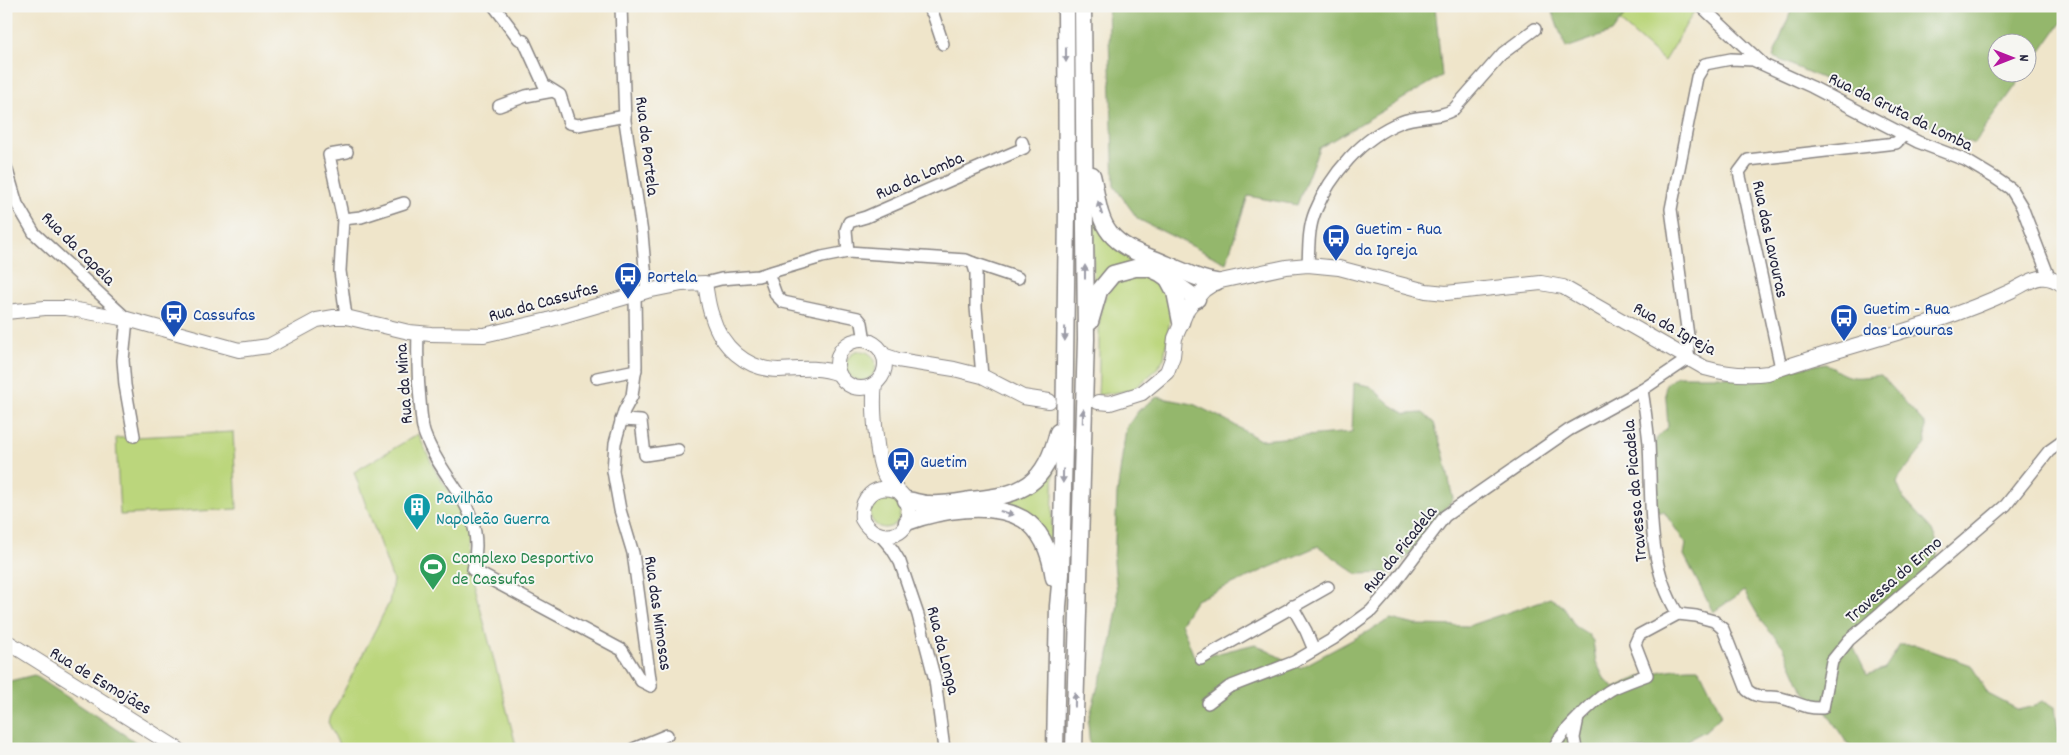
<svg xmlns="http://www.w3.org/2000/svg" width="2069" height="755" viewBox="0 0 2069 755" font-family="Dekko,sans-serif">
<rect width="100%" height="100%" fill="#f6f6f2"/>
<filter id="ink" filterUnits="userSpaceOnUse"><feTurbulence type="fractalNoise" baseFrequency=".02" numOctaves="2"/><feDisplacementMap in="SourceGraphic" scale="10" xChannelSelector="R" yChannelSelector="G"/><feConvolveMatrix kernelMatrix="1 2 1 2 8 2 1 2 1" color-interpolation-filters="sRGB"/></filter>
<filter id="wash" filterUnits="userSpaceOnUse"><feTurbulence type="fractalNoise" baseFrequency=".0096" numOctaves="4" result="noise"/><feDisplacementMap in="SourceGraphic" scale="20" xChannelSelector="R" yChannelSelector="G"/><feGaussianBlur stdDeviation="1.12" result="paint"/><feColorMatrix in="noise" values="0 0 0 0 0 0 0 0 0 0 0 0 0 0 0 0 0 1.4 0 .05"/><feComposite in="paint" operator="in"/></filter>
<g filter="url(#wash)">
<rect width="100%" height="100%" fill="#efe5ca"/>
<g fill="#bbd67c" stroke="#6e7c5c">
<polygon points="1631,6 1691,6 1694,12 1664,61 1620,22"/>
<polygon points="1094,217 1146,264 1093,291"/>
<path d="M1140 277 1154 278 1168 290 1172 306 1164 358 1156 370 1133 390 1098 395C1099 379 1099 362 1099 345 1099 312 1099 280 1140 277Z"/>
<circle cx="861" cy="366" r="15"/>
<polygon points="233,432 237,509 120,515 116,438"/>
<polygon points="418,434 437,474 466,515 470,525 468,561 517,749 341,749 328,722 389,603 393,580 354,472"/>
<polygon points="1054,464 1051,550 996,503"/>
<circle cx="885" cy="513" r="15"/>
</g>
<g fill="#94b76c" stroke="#5b6c54">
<polygon points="1108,6 1435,6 1442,76 1319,148 1297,205 1248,196 1226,263 1138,219 1114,186"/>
<polygon points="1550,6 1631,6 1612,32 1566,48"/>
<polygon points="1793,6 2063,6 2063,20 2027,71 2026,42 1996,42 1996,72 2025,73 1974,144 1773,57"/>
<path d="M1826 363C1849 381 1854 378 1881 375L1925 424 1926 444 1900 476 1897 483 1903 498 1932 530 1938 545 1935 569 1852 644 1867 675 1885 668 1900 645H1916L1971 665 1988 694 2019 710 2035 706 2042 701 2055 707 2061 749H1853L1847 743 1823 707 1803 691 1783 646 1763 624 1744 591 1713 612 1684 555 1686 544 1664 512H1657L1654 464 1656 439 1668 427 1665 385 1677 376H1718L1757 381 1793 369Z"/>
<path d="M1354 383 1370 386 1391 405 1406 414 1423 413 1434 423 1444 456 1453 499 1420 541 1393 573 1357 574 1318 546 1196 600 1181 623 1195 659 1255 644 1300 668 1391 619 1415 625 1468 626 1550 598 1563 606 1575 626 1588 634 1593 641 1596 662 1604 678 1614 688C1641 675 1669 667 1699 668L1722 715 1705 731 1688 740 1694 746 1701 749H1090L1088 723 1098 686 1108 660 1118 604 1114 562 1117 494 1126 428 1139 410 1157 397 1193 404 1226 420 1260 440 1352 432Z"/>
<polygon points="34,675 146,749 6,749 6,682"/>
</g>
</g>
<g filter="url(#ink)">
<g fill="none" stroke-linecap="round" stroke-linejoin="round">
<defs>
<g id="minor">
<polyline points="494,6 519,39 524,41 544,85 560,95 569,123 578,125 625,116"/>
<polyline points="621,6 625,121 642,233 647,291"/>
<polyline points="927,6 933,14 943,44"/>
<polyline points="1701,6 1762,63"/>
<polyline points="499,106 526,96 553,91"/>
<polyline points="6,167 17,204 34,233 127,319 123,360 125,385 134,436"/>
<polyline points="343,219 361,217 404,203"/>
<polyline points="848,252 846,230 849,222 866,217 1024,148 1022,142"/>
<polyline points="973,263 1018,278"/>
<path d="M1308 265C1309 248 1308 229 1315 212 1330 175 1362 137 1401 122 1417 115 1437 119 1453 110L1503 53 1535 29"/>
<polyline points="768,273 776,295 783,302 858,318 862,323 865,341"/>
<polyline points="705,283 721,279 758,276 822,257 848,252 966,260 973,263 976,273 976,307 982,376"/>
<polyline points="635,295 636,366 632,396 624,411 615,443 613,471 620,510 633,553 651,686"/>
<polyline points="346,317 340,271 343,219 329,155 347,152"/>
<path d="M418 333C417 360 418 385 421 412 422 420 422 428 425 435 444 486 488 507 473 570L622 650 641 681 651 686"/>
<polyline points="1781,368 1739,172 1748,160 1896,143 1904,135"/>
<polyline points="597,378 636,370"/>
<path d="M1642 390C1645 408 1647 425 1649 443 1652 501 1646 564 1678 614"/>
<polyline points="621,420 641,421 645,455 678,450"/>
<polyline points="880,535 892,549 900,562 918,615 935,680 944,749"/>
<polyline points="1292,606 1306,631 1314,650"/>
<polyline points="1201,659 1328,587"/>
<polyline points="1208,703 1229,687 1294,662 1333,639 1371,611 1386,594 1445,516 1569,430 1642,390 1688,359 1688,336 1671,209 1697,77 1705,64 1731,59 1753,60 1812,87 1918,142 1965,160 1995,178 2011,189 2022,207 2049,277"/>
<polyline points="633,749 667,735"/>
<path d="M1554 749C1556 736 1601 694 1614 688 1625 683 1636 679 1647 675L1635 644 1639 635 1678 614 1696 616 1714 621 1723 629 1747 690C1757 699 1769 696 1781 698 1798 702 1804 709 1823 708L1832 661 1849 640 2006 505 2049 451 2063 441"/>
<polyline points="1576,749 1574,738 1578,718"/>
</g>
<g id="major">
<path d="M6 312 45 308H66L127 319 239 350 269 346 317 320 334 317H346L409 332 431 334 484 335 548 320 647 291 682 284 705 283C707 294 708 306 712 316 721 346 746 370 779 370 799 369 819 366 839 374"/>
<circle cx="861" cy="364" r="24"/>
<polyline points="883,355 898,360 954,369 982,376 1023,397 1049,401"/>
<path d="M875 384C872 403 876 460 885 476 892 489 908 494 909 510 911 539 876 545 862 519 860 498 874 484 895 490"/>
<path d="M1098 402 1110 403 1142 393 1167 372 1173 356 1175 338 1188 308 1204 290 1216 282 1286 267 1308 265 1339 268 1426 291 1446 293 1541 283 1563 287 1705 368C1726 374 1746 376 1768 373 1849 344 1933 328 2011 291 2031 281 2042 270 2063 285"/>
<polyline points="6,641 178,749"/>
</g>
<g id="highway">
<path d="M1092 175C1097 194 1097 217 1110 233 1125 251 1146 255 1166 264 1184 271 1198 280 1216 282"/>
<polyline points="1168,279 1175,292 1181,322"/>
<polyline points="1090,322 1099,291 1113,274 1135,268 1149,268 1160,273 1197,299"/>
<path d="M906 500C914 501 922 504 929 504 942 505 958 502 971 500 1023 495 1045 485 1058 432"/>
<path d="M907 522C939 510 992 501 1023 519 1043 531 1051 557 1054 578"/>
<polyline points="1055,749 1058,606 1061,574 1064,445 1067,208 1066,6"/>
<polyline points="1074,749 1086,339 1083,6"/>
</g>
</defs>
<use href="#minor" stroke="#888482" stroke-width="14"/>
<use href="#major" stroke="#888482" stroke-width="16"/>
<use href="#highway" stroke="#888482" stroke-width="19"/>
<use href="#minor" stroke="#fff" stroke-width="11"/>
<use href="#major" stroke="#fff" stroke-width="14"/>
<use href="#highway" stroke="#fff" stroke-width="16"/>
</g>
<defs><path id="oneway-solid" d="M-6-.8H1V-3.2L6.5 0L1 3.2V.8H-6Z" transform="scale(1.25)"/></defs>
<g fill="#9c9ca7">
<use href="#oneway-solid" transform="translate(1066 55) rotate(90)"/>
<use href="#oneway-solid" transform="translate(1100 208) rotate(-107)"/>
<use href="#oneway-solid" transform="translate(1085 272) rotate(-90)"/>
<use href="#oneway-solid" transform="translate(1065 334) rotate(91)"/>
<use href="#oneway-solid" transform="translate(1083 416) rotate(-88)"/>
<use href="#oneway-solid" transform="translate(1063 476) rotate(91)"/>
<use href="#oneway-solid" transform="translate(1007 513) rotate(15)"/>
<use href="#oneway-solid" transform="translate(1075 700) rotate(-89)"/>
</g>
</g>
<defs>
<symbol id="bus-pin" viewBox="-11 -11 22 30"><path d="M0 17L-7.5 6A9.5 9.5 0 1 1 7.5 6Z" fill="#1a4fb4" stroke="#f6f6f2"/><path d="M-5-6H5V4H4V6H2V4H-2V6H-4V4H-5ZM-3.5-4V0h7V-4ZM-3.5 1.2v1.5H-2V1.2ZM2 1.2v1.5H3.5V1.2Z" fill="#fff"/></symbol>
<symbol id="building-pin" viewBox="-11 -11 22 30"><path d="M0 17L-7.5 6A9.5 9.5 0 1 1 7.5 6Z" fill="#0f9aa8" stroke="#f6f6f2"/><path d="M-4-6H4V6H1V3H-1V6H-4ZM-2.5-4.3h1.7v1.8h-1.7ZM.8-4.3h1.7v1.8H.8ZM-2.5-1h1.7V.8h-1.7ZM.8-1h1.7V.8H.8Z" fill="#fff"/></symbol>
<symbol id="stadium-pin" viewBox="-11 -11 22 30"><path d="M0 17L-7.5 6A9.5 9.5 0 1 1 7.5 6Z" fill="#2e9e5b" stroke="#f6f6f2"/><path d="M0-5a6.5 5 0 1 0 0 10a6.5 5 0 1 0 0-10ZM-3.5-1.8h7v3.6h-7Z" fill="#fff"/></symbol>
</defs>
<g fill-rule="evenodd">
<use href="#bus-pin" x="1320" y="222" width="32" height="43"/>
<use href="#bus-pin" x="612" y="260" width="32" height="43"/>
<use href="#bus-pin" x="158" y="298" width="32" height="43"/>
<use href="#bus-pin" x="1828" y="302" width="32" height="43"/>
<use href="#bus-pin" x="885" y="445" width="32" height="43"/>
<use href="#building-pin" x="401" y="491" width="32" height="43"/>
<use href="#stadium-pin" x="417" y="551" width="32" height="43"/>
</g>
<g text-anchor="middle" stroke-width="4" stroke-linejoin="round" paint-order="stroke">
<g font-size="18" fill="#22223b" stroke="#f6f6f2">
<text transform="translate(1901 111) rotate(26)" y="6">Rua da Gruta da Lomba</text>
<text transform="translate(648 146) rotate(83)" y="6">Rua da Portela</text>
<text transform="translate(919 175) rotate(-24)" y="6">Rua da Lomba</text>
<text transform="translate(1771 239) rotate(78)" y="6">Rua das Lavouras</text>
<text transform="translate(79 248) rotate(45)" y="6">Rua da Capela</text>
<text transform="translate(543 301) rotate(-15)" y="6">Rua da Cassufas</text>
<text transform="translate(1675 328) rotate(29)" y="6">Rua da Igreja</text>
<text transform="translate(403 384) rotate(-94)" y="6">Rua da Mina</text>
<text transform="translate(1634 491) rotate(-95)" y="6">Travessa da Picadela</text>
<text transform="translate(1399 549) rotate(-51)" y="6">Rua da Picadela</text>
<text transform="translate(1893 579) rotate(-41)" y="6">Travessa do Ermo</text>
<text transform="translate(659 613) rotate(82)" y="6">Rua das Mimosas</text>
<text transform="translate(944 650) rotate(76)" y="6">Rua da Longa</text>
<text transform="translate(101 680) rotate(31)" y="6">Rua de Esmojães</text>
</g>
<g font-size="18" fill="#164399" stroke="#f6f6f2" text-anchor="start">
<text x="1355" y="234">Guetim - Rua<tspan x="1355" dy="21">da Igreja</tspan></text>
<text x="647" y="282">Portela</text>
<text x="1863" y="314">Guetim - Rua<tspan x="1863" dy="21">das Lavouras</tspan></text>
<text x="193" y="320">Cassufas</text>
<text x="920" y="467">Guetim</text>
</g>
<g font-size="18" fill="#0d838f" stroke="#f6f6f2" text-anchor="start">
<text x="436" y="503">Pavilhão<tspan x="436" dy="21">Napoleão Guerra</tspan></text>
</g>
<g font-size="18" fill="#27864d" stroke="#f6f6f2" text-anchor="start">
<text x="452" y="563">Complexo Desportivo<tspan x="452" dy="21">de Cassufas</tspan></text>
</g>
</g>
<rect width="2069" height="755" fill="none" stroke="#f6f6f2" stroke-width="25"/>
<g transform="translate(2012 58) rotate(90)"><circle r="24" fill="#f6f6f2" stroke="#a1a1a9"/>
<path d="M0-4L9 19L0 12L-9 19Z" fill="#b5179e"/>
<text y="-8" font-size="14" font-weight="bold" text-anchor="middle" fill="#22223b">N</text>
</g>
</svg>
